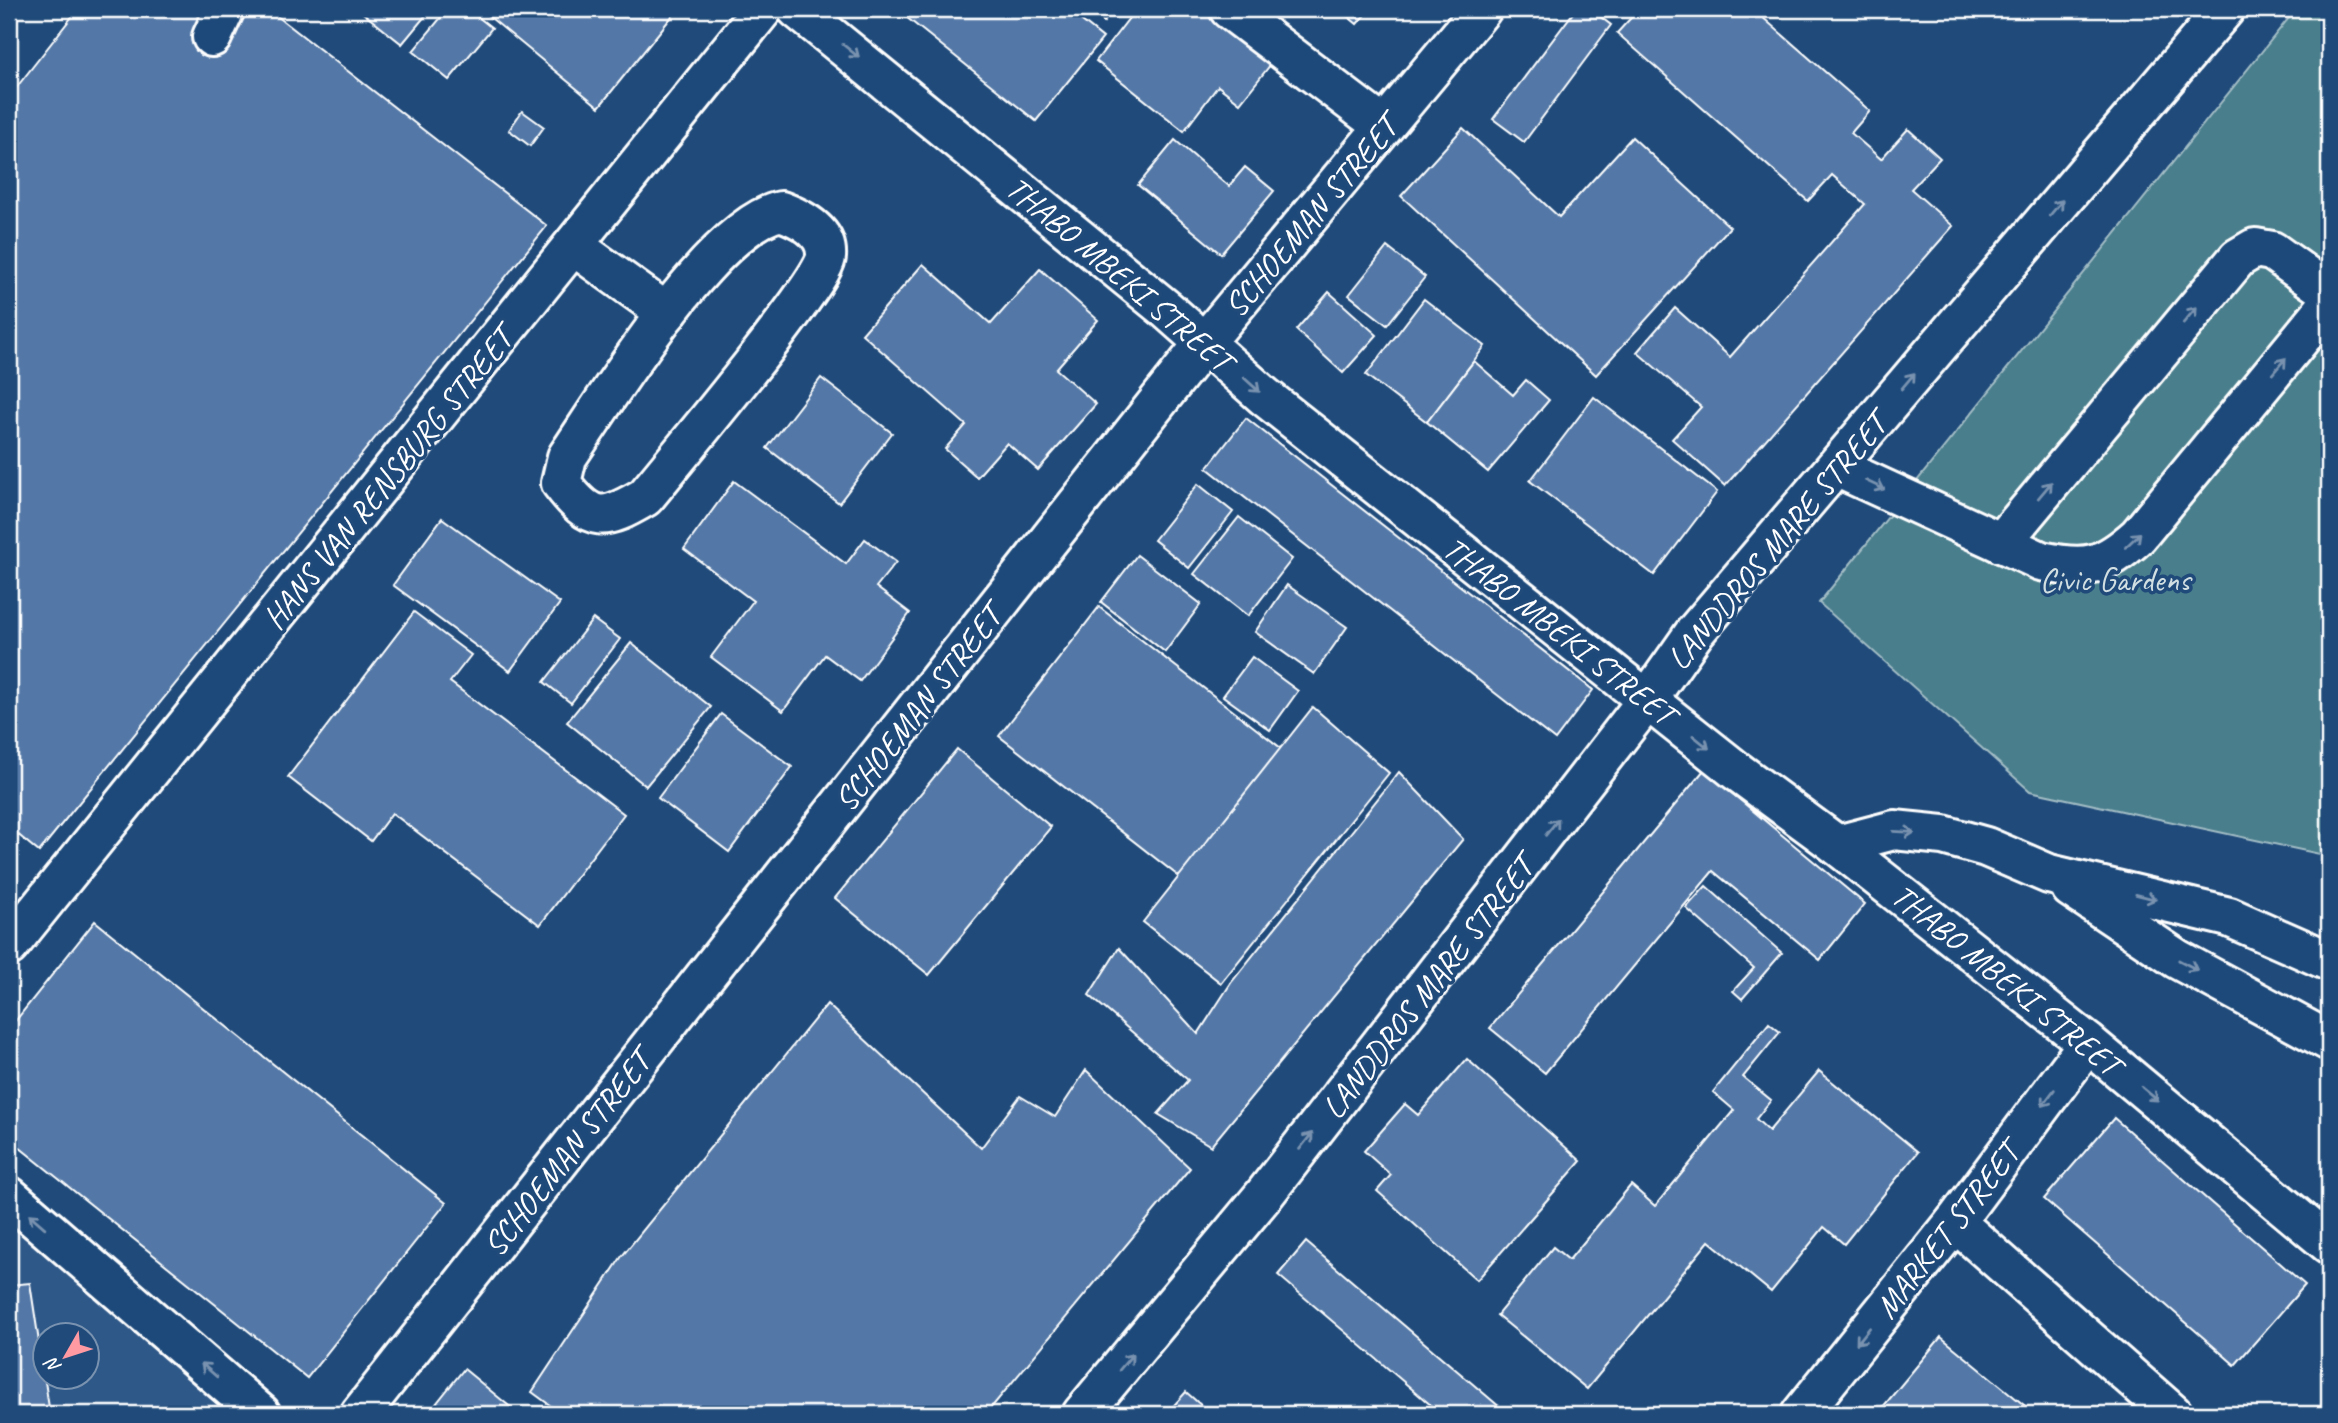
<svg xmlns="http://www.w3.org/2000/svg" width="2338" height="1423" viewBox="0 0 2338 1423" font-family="Caveat,sans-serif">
<rect width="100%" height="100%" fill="#1f4a7a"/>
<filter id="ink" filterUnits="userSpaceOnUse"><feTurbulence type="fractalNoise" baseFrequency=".0143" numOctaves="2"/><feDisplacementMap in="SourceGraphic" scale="14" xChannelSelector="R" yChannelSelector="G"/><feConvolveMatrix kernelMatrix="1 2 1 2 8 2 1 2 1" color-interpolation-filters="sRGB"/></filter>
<g filter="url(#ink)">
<path fill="#2f5888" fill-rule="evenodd" d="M9 1214 258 1414H9ZM46 1336H88V1378H46Z"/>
<polygon fill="#497e8c" stroke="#a4bec6" stroke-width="2" points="2296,9 2329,9 2329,856 2030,791 1819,603"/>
<g fill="#5378a7" stroke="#fff" stroke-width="2">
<polygon points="78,9 268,9 547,226 39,852 9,827 9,97"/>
<polygon points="358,9 431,9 402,44"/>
<polygon points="448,9 468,9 492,28 449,80 413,51"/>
<polygon points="480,9 678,9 599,107"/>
<polygon points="896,9 1067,9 1103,38 1036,121"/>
<polygon points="1089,9 1114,9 1104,22"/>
<polygon points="1136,9 1201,9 1271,64 1240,103 1218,86 1184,131 1096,61"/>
<polygon points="1339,9 1370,9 1357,24"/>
<polygon points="1576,9 1590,9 1611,25 1524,142 1493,119"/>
<polygon points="1639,9 1753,9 1870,111 1851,133 1881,159 1908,129 1940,158 1911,189 1953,226 1725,486 1672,439 1701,407 1637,352 1675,308 1730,357 1865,204 1832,175 1808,201 1617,33"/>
<polygon points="522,111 544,127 530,146 509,130"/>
<polygon points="1463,128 1559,217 1632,137 1730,227 1596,375 1401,196"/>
<polygon points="1175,140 1229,186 1245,167 1274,191 1221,254 1138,185"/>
<polygon points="1387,247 1425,277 1387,325 1349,295"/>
<polygon points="923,264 991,324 1040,269 1098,320 1056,369 1096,404 1038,470 1007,443 977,477 945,449 966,425 862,334"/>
<polygon points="1329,292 1377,335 1343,373 1296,330"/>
<polygon points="1424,299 1485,346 1427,422 1366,375"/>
<polygon points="1474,361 1513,395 1526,380 1549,400 1488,472 1427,422"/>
<polygon points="821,378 892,433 839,503 767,448"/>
<polygon points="1594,397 1717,492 1654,575 1530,481"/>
<polygon points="1246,418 1593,690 1555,740 1207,468"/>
<polygon points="734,481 846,564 865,539 896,562 876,587 910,613 860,681 825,655 783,711 711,657 753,601 684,549"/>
<polygon points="1198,484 1233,512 1189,568 1154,540"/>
<polygon points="1239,517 1292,559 1248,616 1194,574"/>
<polygon points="442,518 560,603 510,671 393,585"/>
<polygon points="1137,555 1201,604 1165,652 1101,602"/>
<polygon points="1287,585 1347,627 1314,674 1255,632"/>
<polygon points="1099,607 1286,752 1186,882 999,736"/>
<polygon points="414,612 471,655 450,682 624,814 540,925 392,813 371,841 288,777"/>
<polygon points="593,619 620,639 571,703 544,682"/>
<polygon points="631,643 711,707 646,786 567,722"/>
<polygon points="1252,657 1298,691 1270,730 1223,696"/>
<polygon points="1313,707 1389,773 1221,983 1143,922"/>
<polygon points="721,714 792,767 729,852 658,798"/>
<polygon points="957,749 1051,827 929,975 835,898"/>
<polygon points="1704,770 1865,904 1820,960 1713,871 1545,1073 1490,1028"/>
<polygon points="1399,772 1463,839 1211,1146 1158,1114 1188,1080 1089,995 1119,948 1198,1034 1231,983"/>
<polygon points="1706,886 1782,953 1742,999 1733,991 1754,968 1686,908"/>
<polygon points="95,921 446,1203 307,1378 9,1139 9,1029"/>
<polygon points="827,1004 981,1148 1020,1096 1055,1117 1086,1070 1190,1168 986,1414 562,1414 532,1392 622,1256"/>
<polygon points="1769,1023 1780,1032 1743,1077 1771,1100 1756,1119 1769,1131 1819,1071 1918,1152 1844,1244 1824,1227 1771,1292 1709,1241 1587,1389 1497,1315 1553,1247 1569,1260 1631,1185 1655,1206 1734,1110 1713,1092"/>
<polygon points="1467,1059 1581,1161 1477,1280 1377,1191 1391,1175 1364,1151 1405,1104 1418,1115"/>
<polygon points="2114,1118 2305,1285 2235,1365 2044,1199"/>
<polygon points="1306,1242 1508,1414 1437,1414 1439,1412 1278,1275"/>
<polygon points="30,1283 50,1414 9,1414 9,1285"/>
<polygon points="1941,1337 2035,1414 1877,1414"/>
<polygon points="464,1369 519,1414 428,1414"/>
<polygon points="1186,1392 1211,1414 1166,1414"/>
</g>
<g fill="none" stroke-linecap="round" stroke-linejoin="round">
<defs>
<g id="minor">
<polyline points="1229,9 1383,126"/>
<polyline points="212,37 225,9"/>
<path d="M781 211C800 218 828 231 826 257 825 281 671 465 645 497 604 521 592 524 561 483L567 457C607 398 713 224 781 211Z"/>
<polyline points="574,246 667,313"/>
<path d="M1836 467 2041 561C2087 571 2103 567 2138 536L2329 304"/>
<polyline points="2001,543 2238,258 2255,248 2272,251 2329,292"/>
<polyline points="1648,699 1695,632 2225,9"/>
<polyline points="1837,845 1894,830 1943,835 1986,847 2049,874 2229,917 2329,961"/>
<polyline points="2071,888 2177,959 2329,1041"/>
<polyline points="9,946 763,9"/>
<polyline points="1955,1222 2173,1414"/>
<polyline points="360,1414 1205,342 1482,9"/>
</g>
<g id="major">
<polyline points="797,9 1166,309 1264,396 1738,772 1837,845 2088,1043 2329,1244"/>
<polyline points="9,1196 261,1414"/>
<polyline points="1082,1414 1264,1195 1648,699"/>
<polyline points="1801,1414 1955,1222 2088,1043"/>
</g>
</defs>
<use href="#minor" stroke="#fff" stroke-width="44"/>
<use href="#major" stroke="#fff" stroke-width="44"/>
<use href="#minor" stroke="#1f4a7a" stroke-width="38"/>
<use href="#major" stroke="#1f4a7a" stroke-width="38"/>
</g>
<defs><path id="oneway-shaft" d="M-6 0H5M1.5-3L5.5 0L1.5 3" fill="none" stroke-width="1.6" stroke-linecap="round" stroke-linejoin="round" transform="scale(1.75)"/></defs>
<g stroke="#7992af">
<use href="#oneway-shaft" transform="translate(851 51) rotate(39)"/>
<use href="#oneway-shaft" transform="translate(2056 208) rotate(-50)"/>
<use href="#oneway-shaft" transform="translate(2190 315) rotate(-50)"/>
<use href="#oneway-shaft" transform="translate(2279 366) rotate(-50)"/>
<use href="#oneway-shaft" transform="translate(1908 381) rotate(-50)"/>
<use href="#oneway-shaft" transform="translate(1252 385) rotate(42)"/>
<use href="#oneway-shaft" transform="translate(1875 485) rotate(25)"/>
<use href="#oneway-shaft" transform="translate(2045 490) rotate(-50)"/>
<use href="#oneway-shaft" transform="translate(2133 540) rotate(-44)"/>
<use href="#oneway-shaft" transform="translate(1701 742) rotate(39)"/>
<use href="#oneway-shaft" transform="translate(1552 827) rotate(-52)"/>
<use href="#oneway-shaft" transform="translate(1904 832) rotate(3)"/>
<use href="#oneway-shaft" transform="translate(2146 897) rotate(14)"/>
<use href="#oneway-shaft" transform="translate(2188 965) rotate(28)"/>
<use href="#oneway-shaft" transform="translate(2150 1094) rotate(40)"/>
<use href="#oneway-shaft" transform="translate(2048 1098) rotate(127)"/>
<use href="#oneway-shaft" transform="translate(1306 1141) rotate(-52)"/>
<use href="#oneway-shaft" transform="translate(37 1221) rotate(-139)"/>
<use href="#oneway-shaft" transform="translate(1863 1336) rotate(129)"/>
<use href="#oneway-shaft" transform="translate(1126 1362) rotate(-50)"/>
<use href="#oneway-shaft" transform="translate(209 1370) rotate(-139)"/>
</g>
</g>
<g text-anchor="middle" stroke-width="7" stroke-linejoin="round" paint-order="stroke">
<g font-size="33" fill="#fff" stroke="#1f4a7a">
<text transform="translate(1310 216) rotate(-50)" y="12">SCHOEMAN STREET</text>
<text transform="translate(1120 273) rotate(40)" y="12">THABO MBEKI STREET</text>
<text transform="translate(387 478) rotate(-51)" y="12">HANS VAN RENSBURG STREET</text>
<text transform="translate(1776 541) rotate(-50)" y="12">LANDDROS MARE STREET</text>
<text transform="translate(1560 630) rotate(38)" y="12">THABO MBEKI STREET</text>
<text transform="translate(917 708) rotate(-52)" y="12">SCHOEMAN STREET</text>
<text transform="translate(2007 979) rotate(39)" y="12">THABO MBEKI STREET</text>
<text transform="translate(1427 987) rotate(-52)" y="12">LANDDROS MARE STREET</text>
<text transform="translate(566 1153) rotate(-52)" y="12">SCHOEMAN STREET</text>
<text transform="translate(1946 1230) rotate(-52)" y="12">MARKET STREET</text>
</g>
<g font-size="33" fill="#d2dfe2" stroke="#1f4a7a">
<text x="2115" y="591">Civic Gardens</text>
</g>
</g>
<rect width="2338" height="1423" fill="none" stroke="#1f4a7a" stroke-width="35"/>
<rect x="18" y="18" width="2303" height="1388" fill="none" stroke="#fff" stroke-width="2.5" filter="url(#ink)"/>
<g transform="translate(66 1356) rotate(231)"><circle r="33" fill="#1f4a7a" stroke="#7992af" stroke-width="2"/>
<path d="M0-5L12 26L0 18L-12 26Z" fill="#ff9aa2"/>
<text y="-10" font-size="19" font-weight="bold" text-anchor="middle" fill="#ffffff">N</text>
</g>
</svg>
